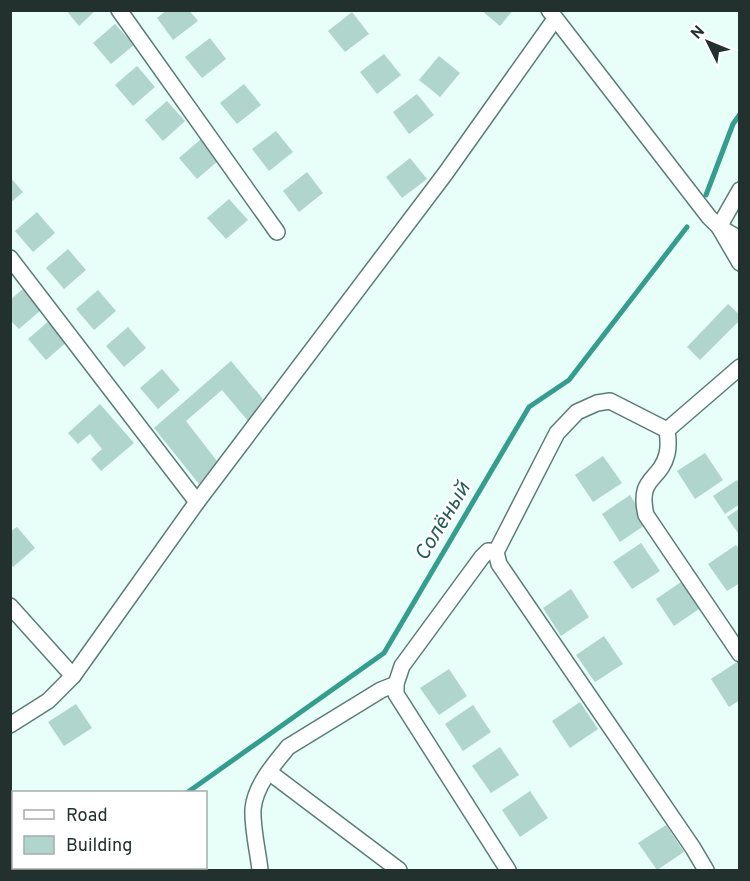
<svg xmlns="http://www.w3.org/2000/svg" width="750" height="881" viewBox="0 0 750 881" font-family="Overpass,sans-serif">
<rect width="100%" height="100%" fill="#e7fef9"/>
<g fill="none" stroke-linecap="round" stroke-linejoin="round">
<g stroke="#359d8e" stroke-width="5">
<polyline points="706,195 733,124 740,114"/>
<polyline points="188,792 384,653 529,407 569,380 687,227"/>
<polyline points="76,870 80,868"/>
</g>
</g>
<g fill="#afd5cd">
<polygon points="66,10 96,10 79,26"/>
<polygon points="167,10 189,10 198,21 173,40 157,18"/>
<polygon points="481,10 513,10 500,26"/>
<polygon points="352,12 369,34 345,52 328,31"/>
<polygon points="115,24 134,45 111,64 93,43"/>
<polygon points="210,38 226,59 202,78 185,57"/>
<polygon points="384,54 401,75 377,94 360,72"/>
<polygon points="439,56 460,73 440,97 419,80"/>
<polygon points="137,66 155,87 133,106 115,85"/>
<polygon points="244,84 261,105 237,124 220,103"/>
<polygon points="417,94 434,115 409,134 393,112"/>
<polygon points="167,101 185,121 163,141 145,120"/>
<polygon points="276,131 293,152 269,171 252,149"/>
<polygon points="201,139 219,160 197,179 179,158"/>
<polygon points="410,158 427,179 402,198 386,177"/>
<polygon points="307,172 323,193 299,212 283,191"/>
<polygon points="10,177 23,192 10,203"/>
<polygon points="229,199 248,220 226,239 207,218"/>
<polygon points="37,212 55,233 33,252 15,231"/>
<polygon points="68,249 86,270 64,289 46,268"/>
<polygon points="23,289 41,310 19,329 10,320 10,300"/>
<polygon points="98,290 116,311 94,330 76,309"/>
<polygon points="728,304 740,315 740,320 700,360 687,347"/>
<polygon points="50,320 68,341 46,360 28,339"/>
<polygon points="128,327 146,348 124,367 106,346"/>
<polygon points="231,361 263,399 248,421 222,390 186,421 217,461 199,484 154,428"/>
<polygon points="162,369 180,390 158,409 140,388"/>
<polygon points="100,404 134,443 101,471 91,459 102,449 90,434 78,444 68,433"/>
<polygon points="705,453 723,480 695,499 677,471"/>
<polygon points="603,456 622,483 593,502 575,475"/>
<polygon points="737,480 740,483 740,504 725,514 713,496"/>
<polygon points="630,495 648,523 620,542 602,514"/>
<polygon points="740,508 740,536 727,517"/>
<polygon points="17,527 35,548 13,567 10,564 10,532"/>
<polygon points="641,543 660,571 632,589 613,562"/>
<polygon points="736,545 740,550 740,583 727,591 708,564"/>
<polygon points="684,580 702,607 674,626 656,599"/>
<polygon points="571,589 589,617 561,636 543,608"/>
<polygon points="604,636 623,664 595,682 576,655"/>
<polygon points="740,660 740,700 729,707 711,679"/>
<polygon points="449,669 467,696 439,715 420,688"/>
<polygon points="580,702 598,729 570,748 552,721"/>
<polygon points="76,704 92,728 64,746 48,722"/>
<polygon points="473,705 491,732 463,751 445,724"/>
<polygon points="500,747 519,775 491,793 472,766"/>
<polygon points="530,791 548,818 520,837 502,810"/>
<polygon points="666,825 684,852 657,870 638,843"/>
</g>
<g fill="none" stroke-linecap="round" stroke-linejoin="round">
<defs>
<g id="minor">
<polyline points="119,10 277,232"/>
<polyline points="549,10 709,217 719,227 740,263"/>
<polyline points="740,190 719,227 740,239"/>
<polyline points="10,258 197,502"/>
<path d="M740 367 667 430C668 437 669 446 667 454 660 482 637 476 646 515L740 654"/>
<polyline points="667,430 610,401 597,403 577,412 557,433 496,552 499,564 693,848 706,870"/>
<polyline points="496,552 488,551 482,557 402,666 396,684 396,694 508,870"/>
<polyline points="10,606 73,676"/>
<polyline points="10,725 48,701 73,676 197,502 445,174 555,19"/>
<polyline points="269,772 399,870"/>
<path d="M260 870C258 851 252 828 253 809 255 786 274 764 288 747L381 690 396 684"/>
</g>
</defs>
<use href="#minor" stroke="#5a7e77" stroke-width="18"/>
<use href="#minor" stroke="#fff" stroke-width="15"/>
</g>
<g text-anchor="middle" stroke-width="4.5" stroke-linejoin="round" paint-order="stroke">
<g font-size="21" font-style="italic" fill="#265e55" stroke="#fff">
<text transform="translate(442 521) rotate(-59)" y="7">Солёный</text>
</g>
</g>
<rect width="750" height="881" fill="none" stroke="#22312e" stroke-width="24"/>
<rect x="12" y="791" width="195" height="78" fill="#ffffff" stroke="#a7adab" stroke-width="1.5"/>
<rect x="24" y="810" width="30" height="9" fill="#ffffff" stroke="#a7adab" stroke-width="1.5"/>
<text x="66" y="821" font-size="18" fill="#22312e">Road</text>
<rect x="24" y="836" width="30" height="18" fill="#afd5cd" stroke="#a7adab" stroke-width="1.5"/>
<text x="66" y="851" font-size="18" fill="#22312e">Building</text>
<g transform="translate(708 42) rotate(313)" stroke="#ffffff" stroke-width="4.5" paint-order="stroke">
<path d="M0-4.5L10 22L0 15L-10 22Z" fill="#22312e"/>
<text y="-9" font-size="16" font-weight="bold" text-anchor="middle" fill="#22312e">N</text>
</g>
</svg>
